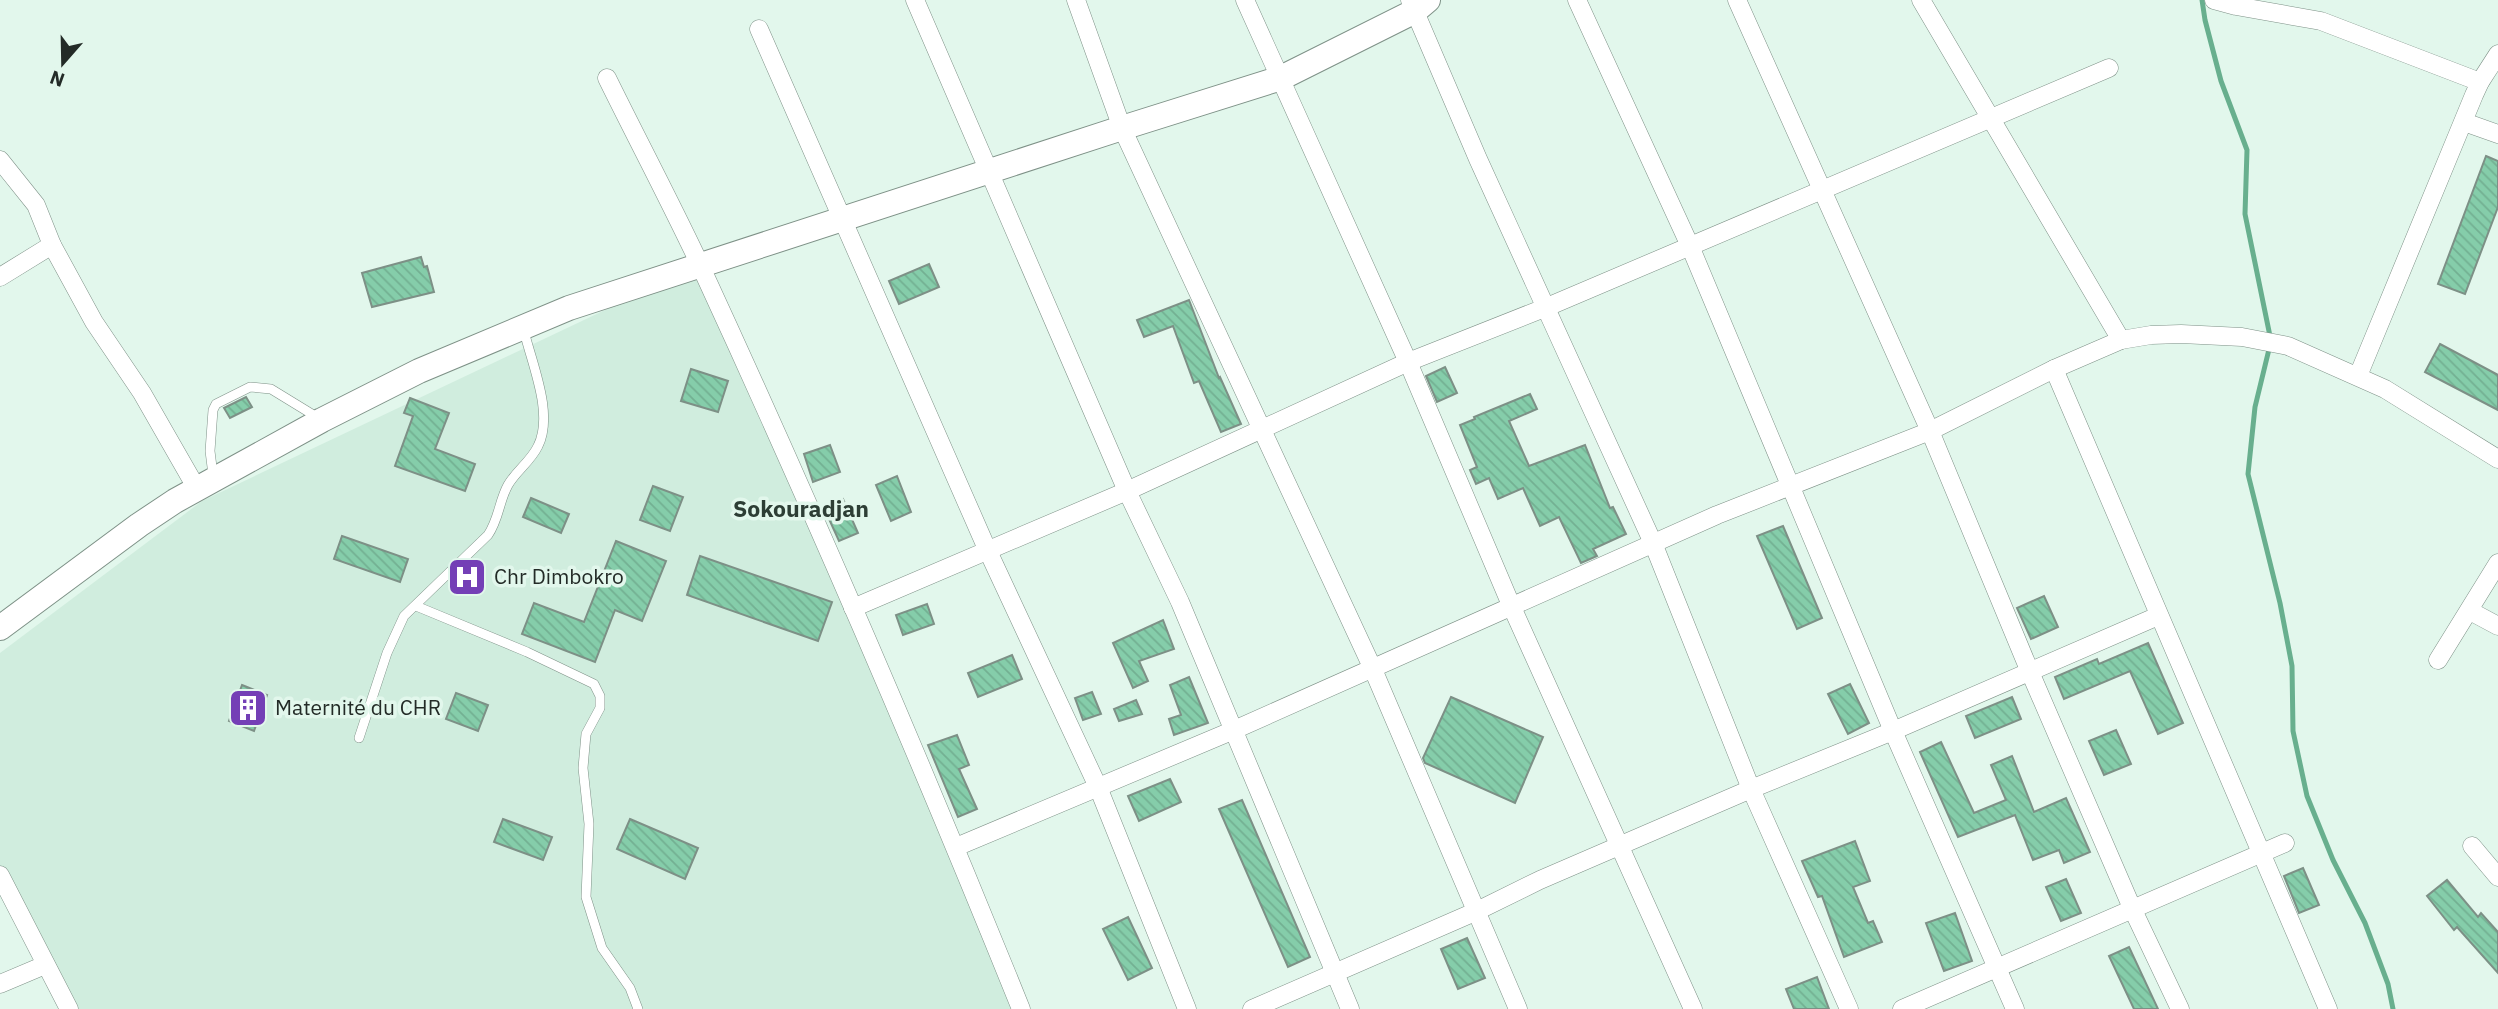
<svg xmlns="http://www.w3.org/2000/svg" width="2498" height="1009" viewBox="0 0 2498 1009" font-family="'IBM Plex Sans',sans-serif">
<defs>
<pattern id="building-back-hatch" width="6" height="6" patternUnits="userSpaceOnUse" patternTransform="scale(1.75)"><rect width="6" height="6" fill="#85cdaa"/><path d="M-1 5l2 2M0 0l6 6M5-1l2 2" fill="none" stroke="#73b092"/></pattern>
</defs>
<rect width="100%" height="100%" fill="#e2f7ec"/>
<polygon fill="#d0edde" points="700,265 1019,1009 69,1009 0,872 0,653 202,501"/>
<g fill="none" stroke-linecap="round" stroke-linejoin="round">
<polyline stroke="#68af8e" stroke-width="5" points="2202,0 2205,20 2221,81 2247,150 2245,214 2271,341 2255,407 2248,474 2280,603 2292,666 2293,731 2307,796 2333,860 2365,923 2388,984 2393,1009"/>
</g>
<g fill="url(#building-back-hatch)" stroke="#7d9086" stroke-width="2">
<polygon points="2486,156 2498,161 2498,207 2465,294 2438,284"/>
<polygon points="421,257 424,267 427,266 434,292 372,307 362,273"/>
<polygon points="929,264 939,287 899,304 889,281"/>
<polygon points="1189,300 1219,378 1220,377 1241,424 1221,432 1199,381 1194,383 1173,326 1144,337 1137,320"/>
<polygon points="2440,344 2498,375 2498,410 2425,372"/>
<polygon points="1445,367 1457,393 1437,402 1426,376"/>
<polygon points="691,369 728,381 718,412 681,401"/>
<polygon points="1530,394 1537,409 1509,421 1529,466 1585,445 1610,508 1613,507 1626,534 1593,549 1597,556 1581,563 1559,517 1540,526 1523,488 1498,499 1489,478 1476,484 1470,470 1477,467 1460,425 1475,419 1474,417"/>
<polygon points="246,397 252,407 230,418 224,408"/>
<polygon points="410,398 449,413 435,449 475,464 465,491 395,466 413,416 404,413"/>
<polygon points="830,445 840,472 813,482 804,454"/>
<polygon points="897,476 911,512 891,521 876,485"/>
<polygon points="653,486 683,497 670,531 640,520"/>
<polygon points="531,498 569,514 561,533 523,517"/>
<polygon points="843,499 858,533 839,541 824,508"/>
<polygon points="1783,526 1822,618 1797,629 1757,536"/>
<polygon points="342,536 408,559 400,582 334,559"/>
<polygon points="616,541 666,561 642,621 615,610 595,662 522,634 534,603 584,622"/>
<polygon points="700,556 832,602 818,641 687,595"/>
<polygon points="2044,596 2058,627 2031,639 2017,608"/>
<polygon points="927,604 934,624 903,635 896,615"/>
<polygon points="1163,620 1174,649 1139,661 1148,681 1133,688 1113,643"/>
<polygon points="2148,643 2183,723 2158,734 2130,671 2064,699 2055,677 2097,659 2099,664"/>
<polygon points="1012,655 1022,679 978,697 968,673"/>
<polygon points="1189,677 1208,723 1174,735 1169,719 1181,715 1170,685"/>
<polygon points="1850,684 1869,723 1848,734 1828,694"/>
<polygon points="242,685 267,695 254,731 229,721"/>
<polygon points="1092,692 1101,714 1083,720 1075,698"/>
<polygon points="456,693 488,705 478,731 446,719"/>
<polygon points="1451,697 1543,737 1515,803 1425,763 1423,758"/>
<polygon points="2012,697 2021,719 1975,738 1966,716"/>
<polygon points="1136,700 1142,714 1119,721 1114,709"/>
<polygon points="2116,730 2131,764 2104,775 2089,741"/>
<polygon points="957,735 969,765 959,769 977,809 958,817 928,745"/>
<polygon points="1941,742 1974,813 2006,800 1991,765 2012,756 2034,812 2066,798 2090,852 2064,863 2059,850 2033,860 2015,815 1958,837 1920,752"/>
<polygon points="1170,779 1181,802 1139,821 1128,796"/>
<polygon points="1242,800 1310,957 1288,967 1219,809"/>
<polygon points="503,819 552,837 543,860 494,842"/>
<polygon points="630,819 698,848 685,879 617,849"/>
<polygon points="1855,841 1870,881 1853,887 1868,923 1873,921 1882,942 1844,957 1822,896 1818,897 1802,861"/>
<polygon points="2303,868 2319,905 2299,913 2284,876"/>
<polygon points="2066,879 2081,913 2061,921 2046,887"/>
<polygon points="2447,880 2478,917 2481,913 2498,932 2498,973 2457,927 2454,930 2427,896"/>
<polygon points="1955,913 1972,961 1944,971 1926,923"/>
<polygon points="1128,917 1152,968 1128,980 1103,929"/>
<polygon points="1467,938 1485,978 1458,989 1441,949"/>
<polygon points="2129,947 2158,1009 2134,1009 2109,956"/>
<polygon points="1817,977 1829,1009 1794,1009 1786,989"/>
</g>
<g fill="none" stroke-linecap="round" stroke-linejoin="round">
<defs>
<g id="service">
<polyline points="213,475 210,451 213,410 216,404 250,387 271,389 320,419"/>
<polyline points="416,606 527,652 594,684 600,696 600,708 586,734 583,768 589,824 586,897 602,948 630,988 638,1009"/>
<path d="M359 738 387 653 404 616 488 535C499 519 499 501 508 485 516 471 531 461 538 446 554 414 532 364 524 331"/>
</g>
<g id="minor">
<polyline points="915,0 1127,491 1180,602 1350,1009"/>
<polyline points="1076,0 1122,128 1372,667 1518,1009"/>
<polyline points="1245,0 1408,362 1511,605 1693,1009"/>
<polyline points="1410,0 1478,159 1653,543 1751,789 1849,1009"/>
<polyline points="1577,0 1690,246 1893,731 2015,1009"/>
<polyline points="1737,0 1930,431 2030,672 2132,908 2180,1009"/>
<polyline points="1921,0 2121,340"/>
<polyline points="2214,0 2236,6 2321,21 2480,82"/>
<polyline points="759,29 987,549 1098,787 1187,1009"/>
<path d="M607 78C638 141 671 203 701 267 814 512 920 759 1021 1009"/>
<polyline points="2464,122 2498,134"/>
<polyline points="0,160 36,205 52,245 94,322 142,393 197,489"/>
<polyline points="0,277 52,245"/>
<polyline points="2054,369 2328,1009"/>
<polyline points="2358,376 2474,95 2480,82 2498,54"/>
<polyline points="853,608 1127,491 1408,362 1547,307 2109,68"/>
<polyline points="2470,611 2498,626"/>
<polyline points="2438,660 2498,563"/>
<polyline points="2472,846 2498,877"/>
<polyline points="956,847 1234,730 1717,515 1930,431 2054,369 2121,340 2151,335 2181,334 2242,337 2288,346 2385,389 2498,459"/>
<polyline points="0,875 69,1009"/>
<polyline points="0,984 45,965"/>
<polyline points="1252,1009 1477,911 1540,880 1751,789 1893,731 2158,616"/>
<polyline points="1902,1009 2285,843"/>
</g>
<polyline id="secondary" points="0,628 139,525 175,501 322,420 419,371 569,308 1122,128 1281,78 1415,11 1428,0"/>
</defs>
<use href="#service" stroke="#7e9187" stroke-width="10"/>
<use href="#minor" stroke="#7e9187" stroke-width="19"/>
<use href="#secondary" stroke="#7e9187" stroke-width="26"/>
<use href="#service" stroke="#fff" stroke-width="9"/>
<use href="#minor" stroke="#fff" stroke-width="18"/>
<use href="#secondary" stroke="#fff" stroke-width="24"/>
</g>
<defs>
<symbol id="hospital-square" viewBox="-11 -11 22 22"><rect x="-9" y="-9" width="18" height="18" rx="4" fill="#743fb6" stroke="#e2f7ec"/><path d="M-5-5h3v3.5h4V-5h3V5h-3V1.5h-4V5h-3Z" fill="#fff"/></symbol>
<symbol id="building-square" viewBox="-11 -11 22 22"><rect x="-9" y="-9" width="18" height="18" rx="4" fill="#743fb6" stroke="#e2f7ec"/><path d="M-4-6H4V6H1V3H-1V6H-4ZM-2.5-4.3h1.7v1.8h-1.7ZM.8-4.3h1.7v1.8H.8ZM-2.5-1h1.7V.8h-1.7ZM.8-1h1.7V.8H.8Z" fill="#fff"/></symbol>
</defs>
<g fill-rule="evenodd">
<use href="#hospital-square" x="445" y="555" width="44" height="44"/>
<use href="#building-square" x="226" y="686" width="44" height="44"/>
</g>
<g text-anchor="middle" stroke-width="7" stroke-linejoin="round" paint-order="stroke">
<g font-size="21" fill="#232b27" stroke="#e2f7ec" text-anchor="start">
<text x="494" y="584">Chr Dimbokro</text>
<text x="275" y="715">Maternité du CHR</text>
</g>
<g font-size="23" font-weight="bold" fill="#2d3e35" stroke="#e2f7ec">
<text x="801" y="517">Sokouradjan</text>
</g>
</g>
<g transform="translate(63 63) rotate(200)" stroke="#e2f7ec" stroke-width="5" paint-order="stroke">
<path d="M0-5L12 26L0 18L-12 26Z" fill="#232b27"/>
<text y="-10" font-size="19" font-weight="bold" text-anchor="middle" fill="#232b27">N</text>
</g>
</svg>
